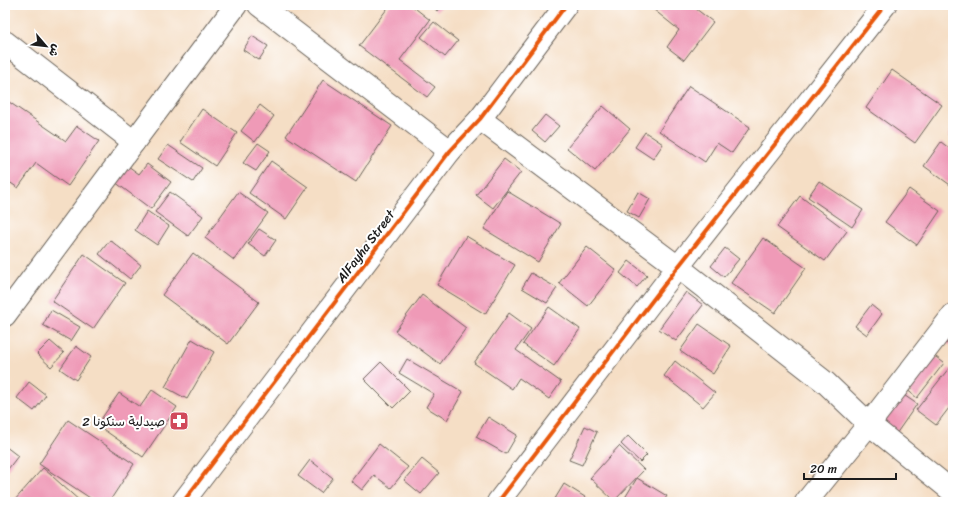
<svg xmlns="http://www.w3.org/2000/svg" width="958" height="507" viewBox="0 0 958 507" font-family="Sriracha,'Playpen Sans Arabic',sans-serif">
<rect width="100%" height="100%" fill="#fff"/>
<filter id="ink" filterUnits="userSpaceOnUse"><feTurbulence type="fractalNoise" baseFrequency=".025" numOctaves="2"/><feDisplacementMap in="SourceGraphic" scale="8" xChannelSelector="R" yChannelSelector="G"/><feConvolveMatrix kernelMatrix="1 2 1 2 8 2 1 2 1" color-interpolation-filters="sRGB"/></filter>
<filter id="wash" filterUnits="userSpaceOnUse"><feTurbulence type="fractalNoise" baseFrequency=".012" numOctaves="4" result="noise"/><feDisplacementMap in="SourceGraphic" scale="16" xChannelSelector="R" yChannelSelector="G"/><feGaussianBlur stdDeviation="0.9" result="paint"/><feColorMatrix in="noise" values="0 0 0 0 0 0 0 0 0 0 0 0 0 0 0 0 0 1.4 0 .05"/><feComposite in="paint" operator="in"/></filter>
<g filter="url(#wash)">
<rect width="100%" height="100%" fill="#f5dec5"/>
<g id="blocks">
<g fill="#ef9ab7">
<polygon points="390,5 411,5 430,20 400,60 435,87 427,97 359,46"/>
<polygon points="431,5 443,5 437,11"/>
<polygon points="648,5 691,5 713,22 684,60 667,47 679,30"/>
<polygon points="434,22 458,41 445,57 421,37"/>
<polygon points="252,36 268,46 259,60 243,50"/>
<polygon points="892,70 942,105 915,143 866,108"/>
<polygon points="323,80 392,126 356,182 286,136"/>
<polygon points="689,86 750,127 732,153 717,143 705,162 659,131"/>
<polygon points="9,102 66,141 77,126 99,141 68,186 36,163 18,188 5,179 5,108"/>
<polygon points="260,105 274,116 255,142 241,131"/>
<polygon points="603,106 630,129 595,171 567,148"/>
<polygon points="202,109 237,133 215,166 180,142"/>
<polygon points="545,115 559,126 545,142 532,131"/>
<polygon points="953,128 953,140 948,135"/>
<polygon points="645,132 663,144 653,159 635,147"/>
<polygon points="941,142 953,151 953,187 924,166"/>
<polygon points="258,143 270,151 256,171 243,163"/>
<polygon points="168,145 202,168 193,182 158,159"/>
<polygon points="504,159 521,172 493,208 476,195"/>
<polygon points="271,161 308,187 286,219 249,193"/>
<polygon points="124,163 139,174 147,164 171,182 151,209 111,179"/>
<polygon points="819,181 863,210 852,227 808,197"/>
<polygon points="909,189 940,211 917,245 885,222"/>
<polygon points="507,191 561,224 538,262 484,229"/>
<polygon points="170,192 203,216 188,236 155,212"/>
<polygon points="238,192 268,213 234,260 205,238"/>
<polygon points="638,192 650,199 639,218 627,211"/>
<polygon points="800,196 847,231 825,261 777,227"/>
<polygon points="147,211 169,226 157,245 135,230"/>
<polygon points="259,229 276,240 265,256 248,244"/>
<polygon points="466,236 515,265 485,314 437,285"/>
<polygon points="763,238 806,268 775,313 731,283"/>
<polygon points="110,240 141,265 130,279 99,254"/>
<polygon points="587,247 616,270 588,306 559,283"/>
<polygon points="725,248 739,259 724,277 711,266"/>
<polygon points="193,253 259,302 228,344 162,295"/>
<polygon points="84,254 125,283 93,329 52,301"/>
<polygon points="629,261 647,275 637,287 620,273"/>
<polygon points="531,273 557,288 547,303 522,288"/>
<polygon points="686,292 703,305 676,341 659,329"/>
<polygon points="422,295 466,328 440,364 395,331"/>
<polygon points="871,305 882,314 867,335 855,326"/>
<polygon points="549,307 580,329 554,366 523,344"/>
<polygon points="51,310 80,327 71,341 43,325"/>
<polygon points="509,313 531,329 516,350 561,382 549,399 519,378 512,389 474,363"/>
<polygon points="699,324 731,346 713,374 680,351"/>
<polygon points="953,326 953,347 943,341"/>
<polygon points="192,339 214,352 187,399 165,387"/>
<polygon points="50,341 64,353 51,367 37,354"/>
<polygon points="76,346 91,357 76,380 60,369"/>
<polygon points="932,354 944,363 917,398 905,388"/>
<polygon points="407,359 463,392 447,420 426,407 434,394 399,373"/>
<polygon points="675,361 715,393 703,407 664,376"/>
<polygon points="381,362 410,391 393,408 364,379"/>
<polygon points="949,368 953,371 953,411 949,408 936,425 916,410"/>
<polygon points="29,382 46,395 34,411 17,398"/>
<polygon points="892,387 917,404 896,434 872,417"/>
<polygon points="152,390 177,407 143,457 97,425 119,393 140,407"/>
<polygon points="488,417 517,435 506,454 476,437"/>
<polygon points="68,420 134,464 109,502 96,502 39,464"/>
<polygon points="585,426 597,432 582,465 569,460"/>
<polygon points="628,436 647,455 640,462 621,444"/>
<polygon points="379,444 408,467 391,488 374,475 362,490 351,481"/>
<polygon points="5,446 18,456 5,473"/>
<polygon points="619,446 644,470 614,501 590,478"/>
<polygon points="422,459 439,473 421,494 404,480"/>
<polygon points="310,460 333,478 321,493 298,476"/>
<polygon points="43,468 81,502 13,502"/>
<polygon points="637,478 667,496 663,502 623,501"/>
<polygon points="564,484 593,502 553,502"/>
</g>
</g>
</g>
<g filter="url(#ink)">
<use href="#blocks" fill-opacity="0" stroke="#686057" stroke-width="1"/>
<g fill="none" stroke-linecap="round" stroke-linejoin="round">
<defs>
<g id="minor">
<polyline points="259,5 450,151"/>
<polyline points="5,42 134,142"/>
<polyline points="480,119 678,267 826,383 869,424 953,492"/>
<polyline points="5,315 236,5"/>
<polyline points="498,502 678,267 885,5"/>
<polyline points="806,502 869,424 953,315"/>
</g>
<polyline id="tertiary" points="183,502 450,151 480,119 566,5"/>
</defs>
<use href="#minor" stroke="#686057" stroke-width="24"/>
<use href="#tertiary" stroke="#686057" stroke-width="24"/>
<use href="#minor" stroke="#fff" stroke-width="22"/>
<use href="#tertiary" stroke="#fff" stroke-width="22"/>
<defs>
<g id="cycleway">
<polyline points="183,502 450,151 480,119 566,5"/>
<polyline points="498,502 678,267 885,5"/>
</g>
</defs>
<use href="#cycleway" stroke="#fff" stroke-width="6"/>
<use href="#cycleway" stroke="#e8590c" stroke-width="4"/>
</g>
</g>
<defs>
<symbol id="pharmacy-square" viewBox="-11 -11 22 22"><rect x="-9" y="-9" width="18" height="18" rx="4" fill="#d1495b" stroke="#fff"/><path d="M-2-6h4v4h4v4h-4v4h-4v-4h-4v-4h4Z" fill="#fff"/></symbol>
</defs>
<g fill-rule="evenodd">
<use href="#pharmacy-square" x="168" y="410" width="22" height="22"/>
</g>
<g text-anchor="middle" stroke-width="4" stroke-linejoin="round" paint-order="stroke">
<g font-size="13" fill="#1c1c1c" stroke="#fff">
<text transform="translate(365 246) rotate(-53)" y="5">AlFayha Street</text>
</g>
<g font-size="13" fill="#1c1c1c" stroke="#fff" text-anchor="end">
<text x="165" y="426">صيدلية سنكونا 2</text>
</g>
</g>
<rect width="958" height="507" fill="none" stroke="#fff" stroke-width="20"/>
<g transform="translate(46 46) rotate(118)" stroke="#ffffff" stroke-width="3" paint-order="stroke">
<path d="M0-3L7 15L0 10L-7 15Z" fill="#1c1c1c"/>
<text y="-6" font-size="11" font-weight="bold" text-anchor="middle" fill="#1c1c1c">ش</text>
</g>
<path d="M804 473v6h92v-6" fill="none" stroke="#1c1c1c" stroke-width="2"/>
<text x="810" y="473" font-size="12" fill="#1c1c1c" stroke="#ffffff" stroke-width="3" paint-order="stroke">20 m</text>
</svg>
